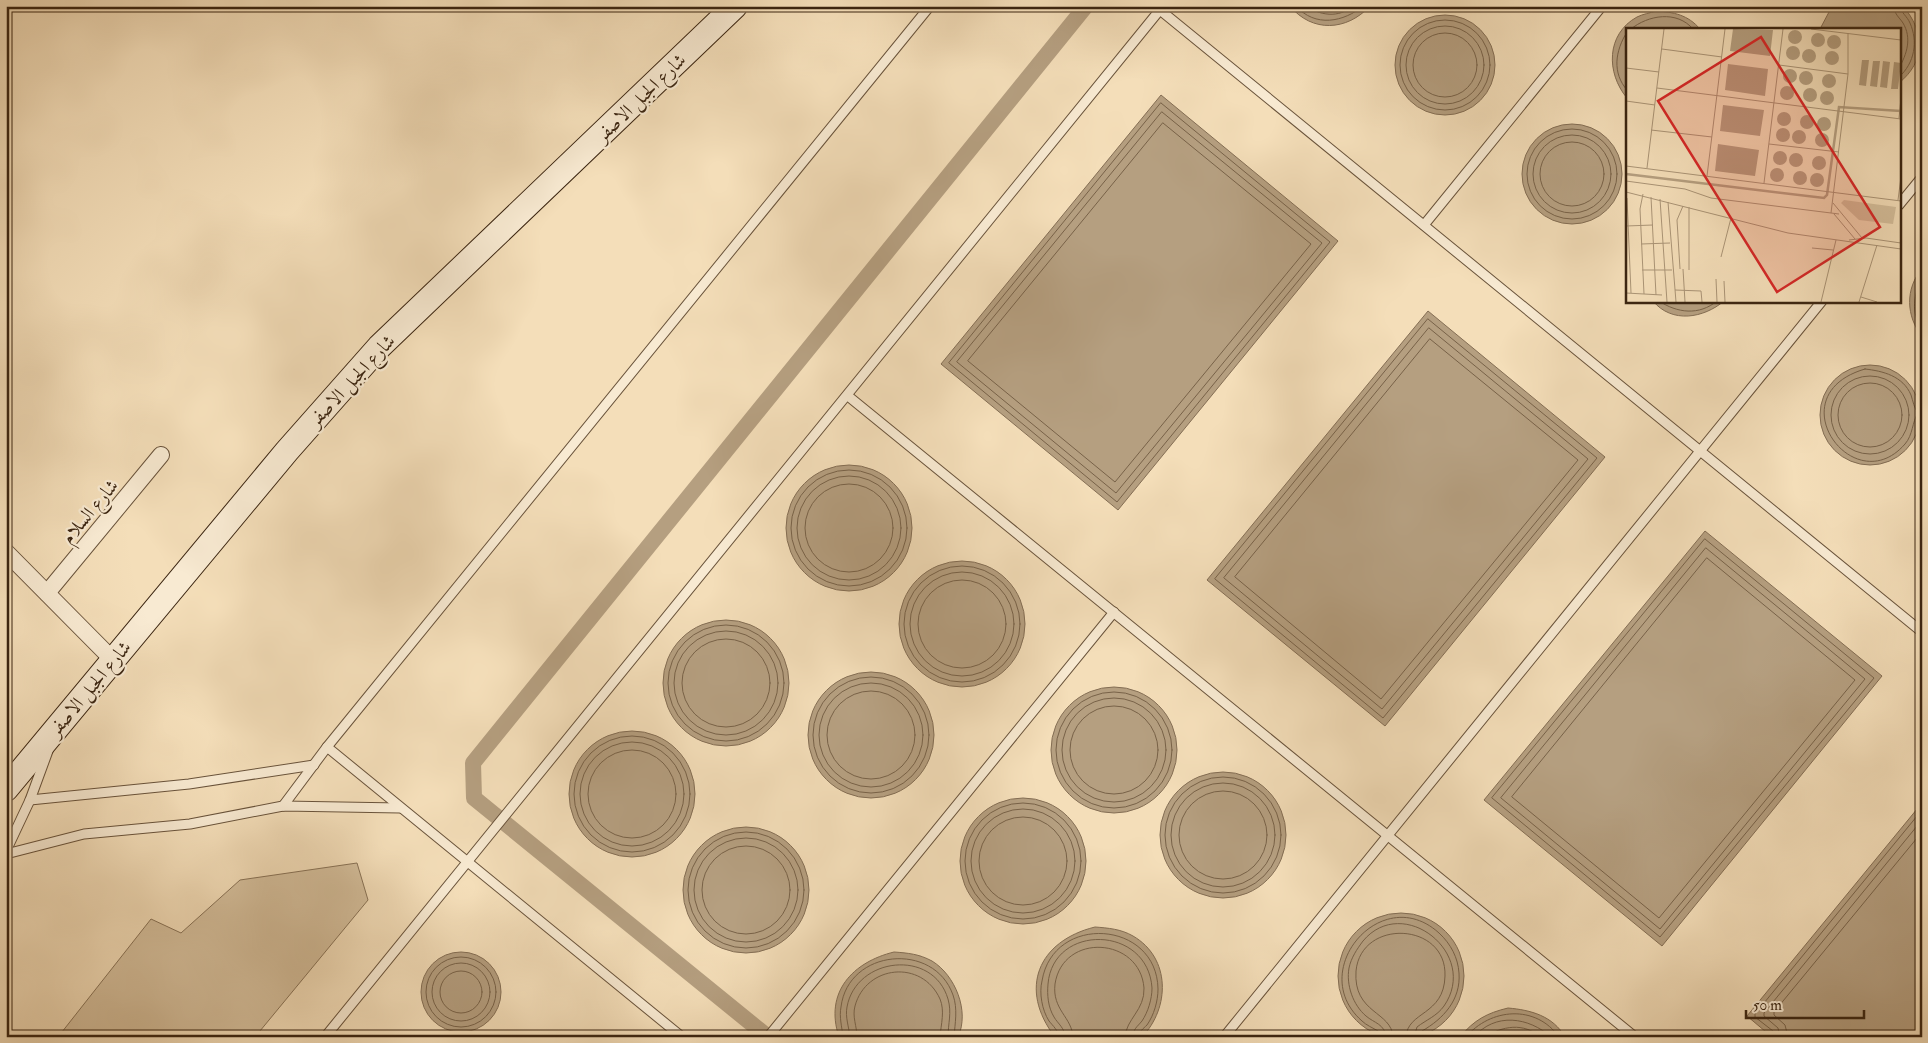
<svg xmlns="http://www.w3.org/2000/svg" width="1928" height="1043" viewBox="0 0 1928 1043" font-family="'IM FELL Double Pica',Amiri,serif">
<rect width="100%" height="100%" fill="#f4deb9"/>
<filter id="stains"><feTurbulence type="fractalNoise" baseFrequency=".004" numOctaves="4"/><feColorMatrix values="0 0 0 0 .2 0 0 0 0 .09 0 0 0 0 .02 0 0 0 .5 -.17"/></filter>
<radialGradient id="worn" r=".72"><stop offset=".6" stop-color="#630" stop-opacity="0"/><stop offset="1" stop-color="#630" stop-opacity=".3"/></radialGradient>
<polygon fill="#d5bf9c" stroke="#887256" points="357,863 368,900 255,1037 58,1037 151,919 181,933 240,880"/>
<g fill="#b59f80" stroke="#846e54">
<path d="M1290 6H1370C1347 31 1312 33 1290 6Z"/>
<path d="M1836 6H1903C1925 32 1926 61 1899 83V29H1820L1829 12Z"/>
<path d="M1656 11C1674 12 1688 15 1700 29H1627V98C1606 73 1606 34 1637 17 1643 14 1650 13 1656 11Z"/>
<circle cx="1445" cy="65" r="50"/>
<polygon points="1161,95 1338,241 1118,510 941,364"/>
<circle cx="1572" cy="174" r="50"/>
<path d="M1922 269V336C1906 317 1905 288 1922 269Z"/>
<path d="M1653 301H1724C1704 318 1672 324 1653 301Z"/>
<polygon points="1428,311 1605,457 1385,726 1207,580"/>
<circle cx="1870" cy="415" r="50"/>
<circle cx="849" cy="528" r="63"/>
<polygon points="1705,531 1882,676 1662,946 1484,800"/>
<circle cx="962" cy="624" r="63"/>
<circle cx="726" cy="683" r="63"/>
<circle cx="871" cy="735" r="63"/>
<circle cx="1114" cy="750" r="63"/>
<circle cx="632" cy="794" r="63"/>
<circle cx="1223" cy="835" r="63"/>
<circle cx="1023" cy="861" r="63"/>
<polygon points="1922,803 1922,1037 1772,1037 1747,1016"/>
<circle cx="746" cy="890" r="63"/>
<circle cx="1401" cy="976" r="63"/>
<path d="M1095 927C1108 928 1121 929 1133 936 1171 958 1170 1008 1142 1037H1055C1018 989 1038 941 1095 927Z"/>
<circle cx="461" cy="992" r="40"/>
<path d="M894 952C908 953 919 954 932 961 955 975 970 1011 958 1037H839C824 992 853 962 894 952Z"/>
<path d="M1508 1008C1531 1010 1553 1016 1565 1037H1460C1474 1020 1487 1013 1508 1008Z"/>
</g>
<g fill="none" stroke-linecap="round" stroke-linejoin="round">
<g stroke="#786248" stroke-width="1">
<path d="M1296 6C1315 28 1344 22 1363 6"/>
<path d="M1305 6C1320 15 1338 19 1353 6"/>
<path d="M1894 6C1894 14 1899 17 1903 23 1912 38 1907 54 1899 68"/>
<circle cx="1445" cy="65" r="45"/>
<circle cx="1445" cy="65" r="39"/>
<path d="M1631 29C1648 15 1677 10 1693 29"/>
<path d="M1627 32C1615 51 1612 73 1627 90"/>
<circle cx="1445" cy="65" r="32"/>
<path d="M1899 77C1915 63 1918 41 1910 23 1907 16 1901 13 1900 6"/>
<polygon points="1161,103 1330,242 1117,502 949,363"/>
<polygon points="1162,112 1322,243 1116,493 957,362"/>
<polygon points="1163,123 1311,244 1115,482 968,361"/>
<circle cx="1572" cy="174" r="45"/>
<circle cx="1572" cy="174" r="39"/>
<circle cx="1572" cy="174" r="32"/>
<path d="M1922 278C1914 293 1910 314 1922 328"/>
<path d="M1659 301C1677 313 1699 316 1717 301"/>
<polygon points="1428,319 1597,458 1383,718 1215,579"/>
<polygon points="1429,328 1588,459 1382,709 1224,578"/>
<polygon points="1430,339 1578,460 1381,699 1235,577"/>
<path d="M1865 369C1883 371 1903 376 1911 395 1913 401 1914 408 1918 413 1912 422 1913 435 1905 444 1854 503 1775 395 1865 369Z"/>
<circle cx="1870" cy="415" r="39"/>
<circle cx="1870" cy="415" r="32"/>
<circle cx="849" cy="528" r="58"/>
<circle cx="849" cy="528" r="52"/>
<circle cx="849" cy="528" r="44"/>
<polygon points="1705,539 1874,678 1660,937 1492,798"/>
<polygon points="1706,548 1865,679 1660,929 1501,798"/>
<polygon points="1707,558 1855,680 1659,918 1512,797"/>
<circle cx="962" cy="624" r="58"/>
<circle cx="962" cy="624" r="52"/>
<circle cx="962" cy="624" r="44"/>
<circle cx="726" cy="683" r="58"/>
<circle cx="726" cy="683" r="52"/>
<circle cx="726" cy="683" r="44"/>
<circle cx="871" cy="735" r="58"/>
<circle cx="871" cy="735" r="52"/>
<circle cx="871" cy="735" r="44"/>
<circle cx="1114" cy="750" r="58"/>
<circle cx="1114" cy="750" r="52"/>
<circle cx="1114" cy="750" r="44"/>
<circle cx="632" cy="794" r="58"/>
<circle cx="632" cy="794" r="52"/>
<circle cx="632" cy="794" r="44"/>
<circle cx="1223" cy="835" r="58"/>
<circle cx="1223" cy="835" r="52"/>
<circle cx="1223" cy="835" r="44"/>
<circle cx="1023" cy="861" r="58"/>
<circle cx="1023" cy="861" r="52"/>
<circle cx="1023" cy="861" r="44"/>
<circle cx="746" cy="890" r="58"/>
<circle cx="746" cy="890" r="52"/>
<circle cx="746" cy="890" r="44"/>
<circle cx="461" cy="992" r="35"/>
<circle cx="461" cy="992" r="29"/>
<circle cx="461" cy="992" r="21"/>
<path d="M843 1037C842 1027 839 1017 841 1007 848 949 934 941 953 995 958 1009 955 1023 954 1037"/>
<path d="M850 1037C849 1027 845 1017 847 1007 856 957 933 948 948 999 952 1013 948 1023 948 1037"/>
<path d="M857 1037C857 1026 852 1017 855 1006 866 965 922 959 940 999 945 1011 941 1024 940 1037"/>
<path d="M1059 1037C1058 1030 1053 1026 1049 1021 1042 1010 1039 993 1042 981 1053 913 1157 920 1158 989 1158 1001 1154 1015 1147 1025 1143 1029 1139 1031 1139 1037"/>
<path d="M1065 1037C1065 1028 1058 1024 1054 1017 1048 1007 1047 995 1048 984 1053 923 1148 925 1152 988 1152 999 1148 1012 1142 1021 1137 1027 1133 1029 1133 1037"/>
<path d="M1073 1037C1072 1017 1052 1010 1055 984 1063 932 1140 937 1144 988 1145 1010 1126 1019 1125 1037"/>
<path d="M1379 1037 1378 1031C1373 1028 1366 1025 1362 1021 1305 971 1382 881 1439 933 1451 944 1458 958 1459 973 1461 1000 1443 1019 1422 1031L1420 1037"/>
<path d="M1386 1037C1385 1024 1374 1023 1366 1016 1353 1005 1346 985 1349 968 1351 958 1357 949 1363 941 1403 893 1480 954 1444 1006 1437 1016 1426 1020 1417 1027L1414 1037"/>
<path d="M1393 1037C1392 1011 1353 1014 1356 971 1361 918 1447 922 1445 976 1444 1016 1407 1011 1406 1037"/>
<path d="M1466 1037C1490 1008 1536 1004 1559 1037"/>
<path d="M1474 1037C1495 1012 1529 1017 1551 1037"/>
<path d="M1485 1037C1502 1026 1524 1022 1540 1037"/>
<polyline points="1774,1037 1773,1031 1755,1017 1755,1014 1922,810"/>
<polyline points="1780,1037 1778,1028 1764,1016 1764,1013 1922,820"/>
<polyline points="1788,1037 1785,1025 1774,1015 1774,1012 1922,832"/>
</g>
<polyline stroke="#b59f80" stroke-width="16" points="768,1037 474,798 473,763 1086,6"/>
<defs>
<g id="lane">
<polyline points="1160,10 1922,632"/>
<polyline points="1899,205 1922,177"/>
<polyline points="1424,225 1602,6"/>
<polyline points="848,396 1635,1037"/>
<polyline points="327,747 682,1037"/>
<polyline points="30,800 189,784 314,765"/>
<polyline points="283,806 327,747 930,6"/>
<polyline points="6,851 30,800 48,751"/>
<polyline points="6,854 84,834 190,824 283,806 400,808"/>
<polyline points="325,1037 1163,6"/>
<polyline points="768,1037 1114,612"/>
<polyline points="1224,1037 1822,301"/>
</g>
<g id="street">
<polyline points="6,552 113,660"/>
<polyline points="47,593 161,455"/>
</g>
<polyline id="secondary" points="6,789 287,451 379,347 735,6"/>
</defs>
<use href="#lane" stroke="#69533b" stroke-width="11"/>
<use href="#street" stroke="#69533b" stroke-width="18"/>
<use href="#secondary" stroke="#3b2511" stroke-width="26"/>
<use href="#lane" stroke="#f8ead2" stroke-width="9"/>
<use href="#street" stroke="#f8ead2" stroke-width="16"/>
<use href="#secondary" stroke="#f8ead2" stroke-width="24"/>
</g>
<g text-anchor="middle" stroke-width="4.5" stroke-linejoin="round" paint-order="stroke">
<g font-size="19" fill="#3b2511" stroke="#f8ead2">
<text transform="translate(640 97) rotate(-44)" y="7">شارع الجبل الاصفر</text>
<text transform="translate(351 380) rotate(-47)" y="7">شارع الجبل الاصفر</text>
<text transform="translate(89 511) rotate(-50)" y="7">شارع السلام</text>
<text transform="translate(89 688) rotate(-50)" y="7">شارع الجبل الاصفر</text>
</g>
</g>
<g transform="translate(1626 28)">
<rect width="275" height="275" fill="#f4deb9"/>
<path d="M218 172 270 179 267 196 233 192 215 175Z" fill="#d5bf9c"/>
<path d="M107 1 147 2 144 28 104 23ZM162 9a7 7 0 1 1 14 0a7 7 0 1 1-14 0ZM185 12a7 7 0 1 1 14 0a7 7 0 1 1-14 0ZM201 14a7 7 0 1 1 14 0a7 7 0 1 1-14 0ZM160 25a7 7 0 1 1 14 0a7 7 0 1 1-14 0ZM176 28a7 7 0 1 1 14 0a7 7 0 1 1-14 0ZM199 30a7 7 0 1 1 14 0a7 7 0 1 1-14 0ZM236 32H243L240 58 233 57ZM247 33H254L251 59 244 58ZM257 33 264 34 261 60 254 59ZM268 34 275 35 272 61H265ZM102 36 142 41 139 68 99 62ZM157 48a7 7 0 1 1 14 0a7 7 0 1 1-14 0ZM173 50a7 7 0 1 1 14 0a7 7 0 1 1-14 0ZM196 53a7 7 0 1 1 14 0a7 7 0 1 1-14 0ZM154 65a7 7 0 1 1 14 0a7 7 0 1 1-14 0ZM177 67a7 7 0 1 1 14 0a7 7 0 1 1-14 0ZM194 70a7 7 0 1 1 14 0a7 7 0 1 1-14 0ZM97 77 138 82 134 108 94 103ZM151 91a7 7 0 1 1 14 0a7 7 0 1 1-14 0ZM174 94a7 7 0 1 1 14 0a7 7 0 1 1-14 0ZM191 96a7 7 0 1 1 14 0a7 7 0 1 1-14 0ZM150 107a7 7 0 1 1 14 0a7 7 0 1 1-14 0ZM166 109a7 7 0 1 1 14 0a7 7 0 1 1-14 0ZM189 112a7 7 0 1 1 14 0a7 7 0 1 1-14 0ZM92 116 133 122 129 148 89 143ZM147 130a7 7 0 1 1 14 0a7 7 0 1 1-14 0ZM163 132a7 7 0 1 1 14 0a7 7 0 1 1-14 0ZM186 135a7 7 0 1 1 14 0a7 7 0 1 1-14 0ZM144 147a7 7 0 1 1 14 0a7 7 0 1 1-14 0ZM167 150a7 7 0 1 1 14 0a7 7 0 1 1-14 0ZM184 152a7 7 0 1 1 14 0a7 7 0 1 1-14 0Z" fill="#b59f80"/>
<path fill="none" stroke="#b59f80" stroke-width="2.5" d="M0 146 198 170 201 167 213 79 275 83"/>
<path fill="none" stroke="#aa9476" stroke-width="1" d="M185 1 275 12M36 21 96 29M153 37 222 46M0 40 33 44M31 60 275 91M0 73 29 77M273 90 275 70M25 102 86 109M143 116 213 124M0 138 275 173M21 140 38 1M81 148 99 1M0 153 59 161 85 170 213 186M138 155 157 1M0 164 162 205 275 221M17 166 14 181 18 266M25 169 30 267M1 170 5 265M34 171 41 274M272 172 275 149M42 174 50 274M207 175 236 210M63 179V242M205 185 222 46V5M208 186 229 211M0 198 27 197M223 212 240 210 275 215M15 216 44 215M186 220 207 222M95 229 105 190M54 241 51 192 57 178M57 241 59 274M16 242H46M90 251 91 274M98 253 99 274M49 262 75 263 76 274M0 265 36 267M235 269 251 274M195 274 210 212M233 274 251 217"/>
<path fill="#d62828" fill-opacity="0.15" stroke="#d62828" stroke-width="2.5" d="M135 9 254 199 151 264 32 73Z"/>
<rect width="275" height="275" fill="none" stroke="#3b2511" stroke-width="2.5"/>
</g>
<rect width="1928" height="1043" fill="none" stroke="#f4deb9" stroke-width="25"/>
<rect x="8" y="8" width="1913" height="1028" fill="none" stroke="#3b2511" stroke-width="2.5"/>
<rect x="12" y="12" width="1903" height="1018" fill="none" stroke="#3b2511"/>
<path d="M1746 1010v8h118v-8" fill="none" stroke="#3b2511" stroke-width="2.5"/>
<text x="1753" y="1010" font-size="15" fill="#3b2511" stroke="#f8ead2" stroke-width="4" paint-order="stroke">50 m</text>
<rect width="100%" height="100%" filter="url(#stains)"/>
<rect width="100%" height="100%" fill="url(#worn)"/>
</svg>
